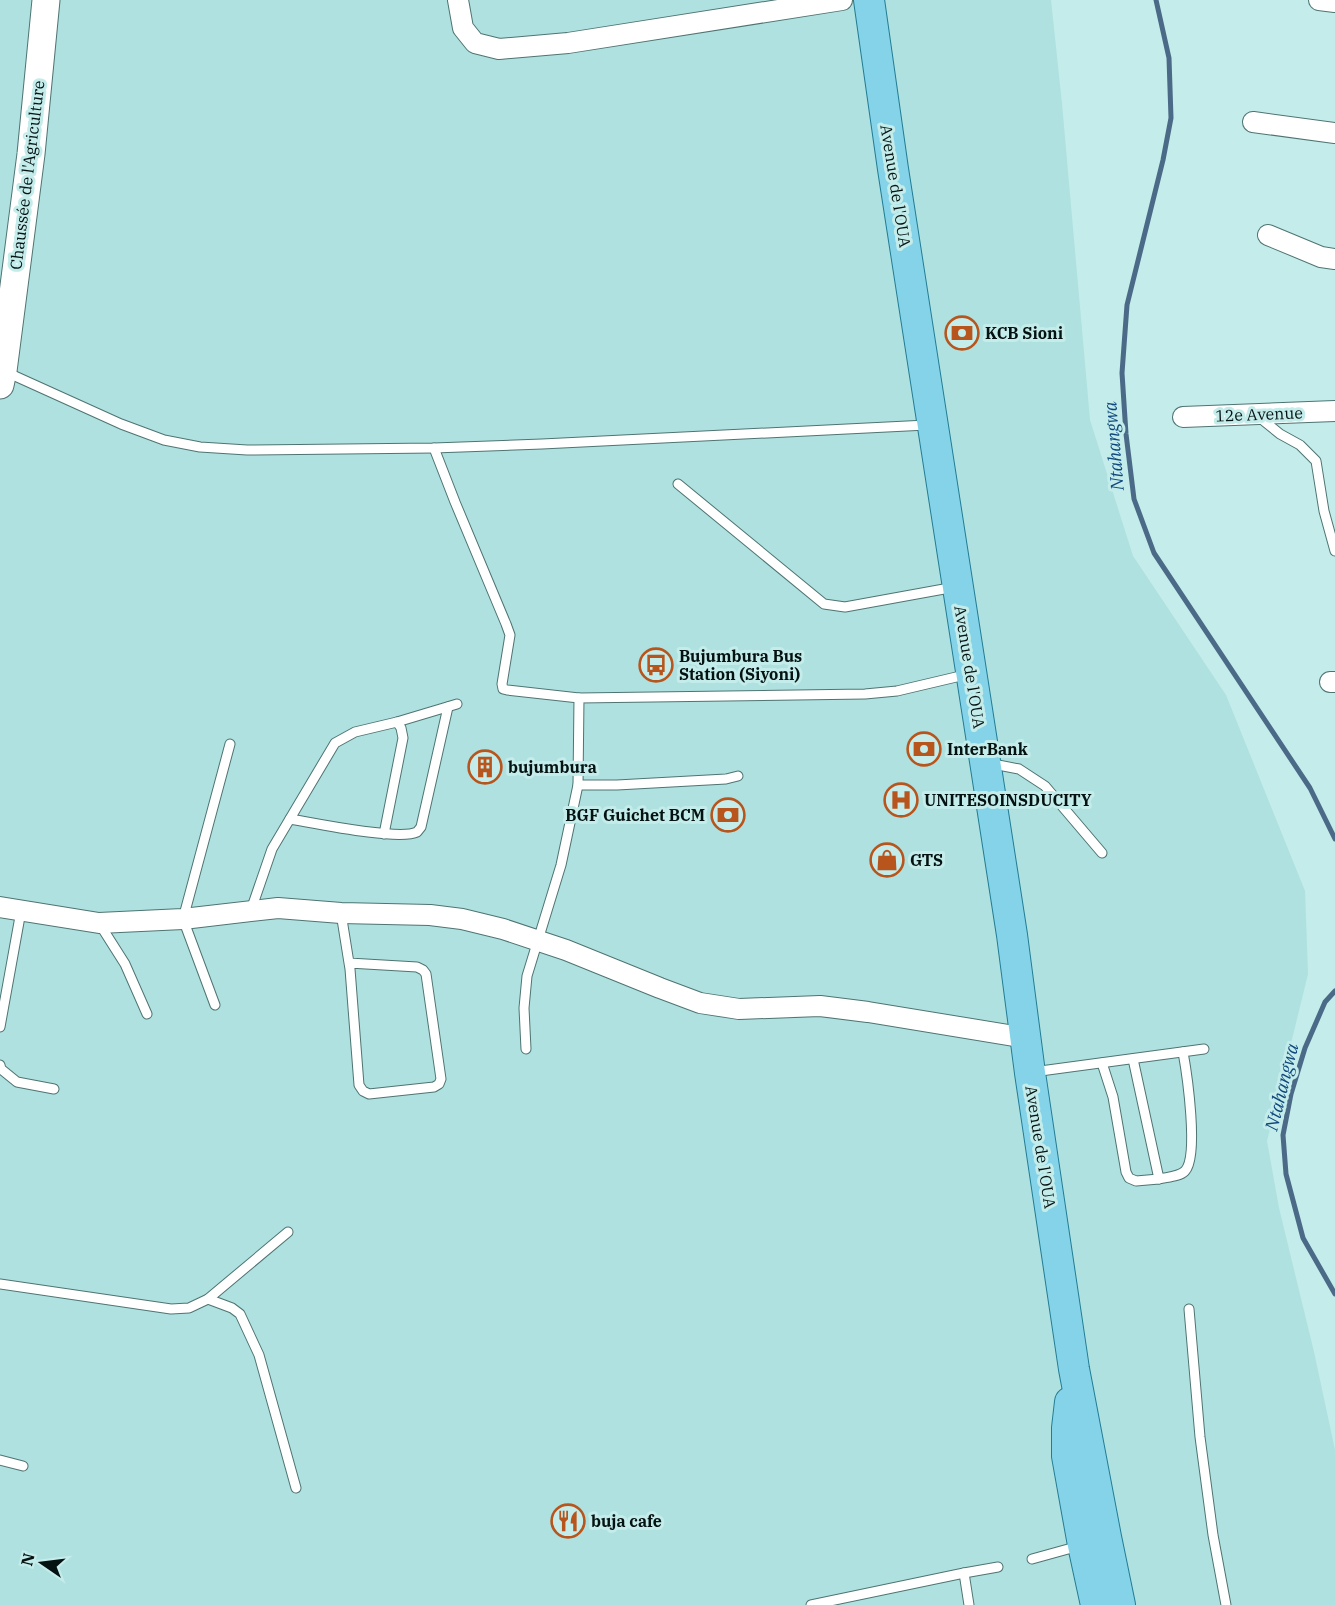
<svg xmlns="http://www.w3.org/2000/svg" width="1335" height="1605" viewBox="0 0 1335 1605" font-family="'IBM Plex Serif',serif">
<rect width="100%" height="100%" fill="#c3ecea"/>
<polygon fill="#aee1df" points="0,0 1051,0 1062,104 1090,420 1133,556 1226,695 1305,891 1308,974 1267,1141 1279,1208 1314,1352 1335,1450 1335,1605 0,1605"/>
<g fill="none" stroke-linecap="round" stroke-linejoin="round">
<g stroke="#4b6a87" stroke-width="5">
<polyline points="1156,0 1169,58 1171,118 1163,160 1127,305 1122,373 1126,434 1134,499 1154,553 1310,788 1335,839"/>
<polyline points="1335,991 1325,1002 1305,1048 1291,1094 1283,1135 1286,1174 1303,1238 1335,1294"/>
</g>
<defs>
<g id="lane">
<polyline points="6,372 121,424 164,440 200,447 247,450 434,448 542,444 927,425"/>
<polyline points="1259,417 1280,434 1300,445 1316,461 1324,511 1335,551"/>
<polyline points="434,448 455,502 506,624 510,635 502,684 503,689 507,690 579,698"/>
<polyline points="678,484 824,604 845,607 955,587"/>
<polyline points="988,763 1019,769 1045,786 1102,853"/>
<polyline points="578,785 617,785 726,779 738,776"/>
<path d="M290 819C314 823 399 841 417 832L421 827 448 707"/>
<polyline points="384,834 403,738 401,728 397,722"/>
<polyline points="251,910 272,849 335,743 355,732 397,722 457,704"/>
<polyline points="341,913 349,963 350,969 359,1085 363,1091 369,1094 434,1087 439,1084 441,1079 426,974 423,970 417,967 349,963"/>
<polyline points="99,923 125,964 147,1014"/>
<polyline points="215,1005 183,919 230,744"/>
<polyline points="0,1027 21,911"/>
<polyline points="526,1049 524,1008 527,976 561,865 578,785 579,698 865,694 897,691 969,674"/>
<path d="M1133 1059 1159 1179C1167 1177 1179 1177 1185 1171 1199 1156 1187 1074 1183 1052"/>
<polyline points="1102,1063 1113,1097 1126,1172 1129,1178 1136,1181 1159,1179"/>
<polyline points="0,1065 1,1069 17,1082 54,1089"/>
<polyline points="1033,1072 1204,1049"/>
<polyline points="0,1284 171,1309 189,1308 208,1299 288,1232"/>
<polyline points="208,1299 232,1308 240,1314 259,1355 296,1488"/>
<polyline points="1189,1309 1200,1437 1213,1535 1226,1605"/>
<polyline points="0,1460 23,1466"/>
<polyline points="1032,1559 1079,1546"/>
<polyline points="964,1573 969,1605"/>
<polyline points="811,1605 964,1573 998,1567"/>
</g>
<g id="street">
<polyline points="458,0 463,28 475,43 499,49 568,43 842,0"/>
<polyline points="1319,0 1335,2"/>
<polyline points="1253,122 1335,133"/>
<polyline points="1268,235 1321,257 1335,259"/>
<polyline points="1183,417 1335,411"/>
<polyline points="1330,682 1335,682"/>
<polyline points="0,907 99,923 183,919 278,908 341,913 430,915 462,919 503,929 566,950 660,988 700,1003 739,1009 820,1006 868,1012 1026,1038"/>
</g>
<polyline id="secondary" points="0,385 3,371 31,154 46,0"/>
<g id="primary">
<polyline points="869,0 893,169 1012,935 1030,1073 1074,1369 1106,1537 1120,1605"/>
<polyline points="1070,1402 1067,1428 1067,1456 1083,1545 1096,1605"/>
</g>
</defs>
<use href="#lane" stroke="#4e7472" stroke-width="11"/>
<use href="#street" stroke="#4e7472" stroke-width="22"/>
<use href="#secondary" stroke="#4e7472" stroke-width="29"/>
<use href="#primary" stroke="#227c94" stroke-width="32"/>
<use href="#lane" stroke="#fff" stroke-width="9"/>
<use href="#street" stroke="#fff" stroke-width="20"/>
<use href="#secondary" stroke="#fff" stroke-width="27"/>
<use href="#primary" stroke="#84d3e9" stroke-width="30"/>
</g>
<defs>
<symbol id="bank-ring" viewBox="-11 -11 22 22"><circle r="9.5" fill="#c3ecea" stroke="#b8551d" stroke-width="1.5"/><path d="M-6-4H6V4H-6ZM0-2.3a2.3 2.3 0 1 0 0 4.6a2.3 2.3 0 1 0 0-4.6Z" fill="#b8551d"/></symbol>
<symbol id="bus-ring" viewBox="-11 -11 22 22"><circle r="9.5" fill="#c3ecea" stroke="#b8551d" stroke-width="1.5"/><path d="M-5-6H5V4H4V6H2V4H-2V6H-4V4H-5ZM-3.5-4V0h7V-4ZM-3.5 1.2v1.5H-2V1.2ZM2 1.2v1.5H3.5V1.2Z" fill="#b8551d"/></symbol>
<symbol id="building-ring" viewBox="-11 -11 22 22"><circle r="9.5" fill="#c3ecea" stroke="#b8551d" stroke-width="1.5"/><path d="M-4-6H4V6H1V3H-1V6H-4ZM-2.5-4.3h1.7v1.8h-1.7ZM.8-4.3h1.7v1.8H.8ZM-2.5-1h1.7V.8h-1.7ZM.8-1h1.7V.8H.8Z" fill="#b8551d"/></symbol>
<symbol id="hospital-ring" viewBox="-11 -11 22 22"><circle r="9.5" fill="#c3ecea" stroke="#b8551d" stroke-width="1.5"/><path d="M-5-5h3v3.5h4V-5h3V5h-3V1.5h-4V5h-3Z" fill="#b8551d"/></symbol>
<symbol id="shop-ring" viewBox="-11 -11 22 22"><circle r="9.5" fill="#c3ecea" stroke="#b8551d" stroke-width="1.5"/><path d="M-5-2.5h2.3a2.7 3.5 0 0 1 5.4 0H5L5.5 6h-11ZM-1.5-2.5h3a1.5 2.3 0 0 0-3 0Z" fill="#b8551d"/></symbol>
<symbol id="restaurant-ring" viewBox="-11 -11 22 22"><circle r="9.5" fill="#c3ecea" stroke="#b8551d" stroke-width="1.5"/><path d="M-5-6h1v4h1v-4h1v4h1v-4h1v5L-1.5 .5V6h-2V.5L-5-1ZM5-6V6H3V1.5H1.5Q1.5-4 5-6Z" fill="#b8551d"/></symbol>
</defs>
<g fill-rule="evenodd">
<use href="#bank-ring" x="943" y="314" width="38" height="38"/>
<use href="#bus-ring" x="637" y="646" width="38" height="38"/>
<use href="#bank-ring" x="905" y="730" width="38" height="38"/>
<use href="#building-ring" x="466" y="748" width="38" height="38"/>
<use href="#hospital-ring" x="882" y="781" width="38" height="38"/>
<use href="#bank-ring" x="709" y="796" width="38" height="38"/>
<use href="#shop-ring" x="868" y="841" width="38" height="38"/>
<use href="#restaurant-ring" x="549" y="1502" width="38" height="38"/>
</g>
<g text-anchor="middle" stroke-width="6" stroke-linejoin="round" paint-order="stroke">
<g font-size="16" fill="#041211" stroke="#c3ecea">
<text transform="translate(27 175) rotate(-83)" y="6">Chaussée de l'Agriculture</text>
<text transform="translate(896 186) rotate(81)" y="6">Avenue de l'OUA</text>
<text transform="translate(1259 414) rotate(-2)" y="6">12e Avenue</text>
<text transform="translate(970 667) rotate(81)" y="6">Avenue de l'OUA</text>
<text transform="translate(1041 1147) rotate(81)" y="6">Avenue de l'OUA</text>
</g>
<g font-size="16" font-weight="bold" fill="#041211" stroke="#c3ecea" text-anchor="start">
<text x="985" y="339">KCB Sioni</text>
<text x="679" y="662">Bujumbura Bus<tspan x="679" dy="18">Station (Siyoni)</tspan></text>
<text x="947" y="755">InterBank</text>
<text x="508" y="773">bujumbura</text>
<text x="924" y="806">UNITESOINSDUCITY</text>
<text x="705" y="821" text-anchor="end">BGF Guichet BCM</text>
<text x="910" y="866">GTS</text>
<text x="591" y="1527">buja cafe</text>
</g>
<g font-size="18" font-style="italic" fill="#0f477d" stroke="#c3ecea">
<text transform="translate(1114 446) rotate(-95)" y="6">Ntahangwa</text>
<text transform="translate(1282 1087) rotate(-76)" y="6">Ntahangwa</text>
</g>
</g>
<g transform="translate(42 1563) rotate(284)" stroke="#c3ecea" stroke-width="4.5" paint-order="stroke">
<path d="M0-4.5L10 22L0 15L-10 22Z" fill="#041211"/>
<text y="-9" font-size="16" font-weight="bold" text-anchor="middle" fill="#041211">N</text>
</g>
</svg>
